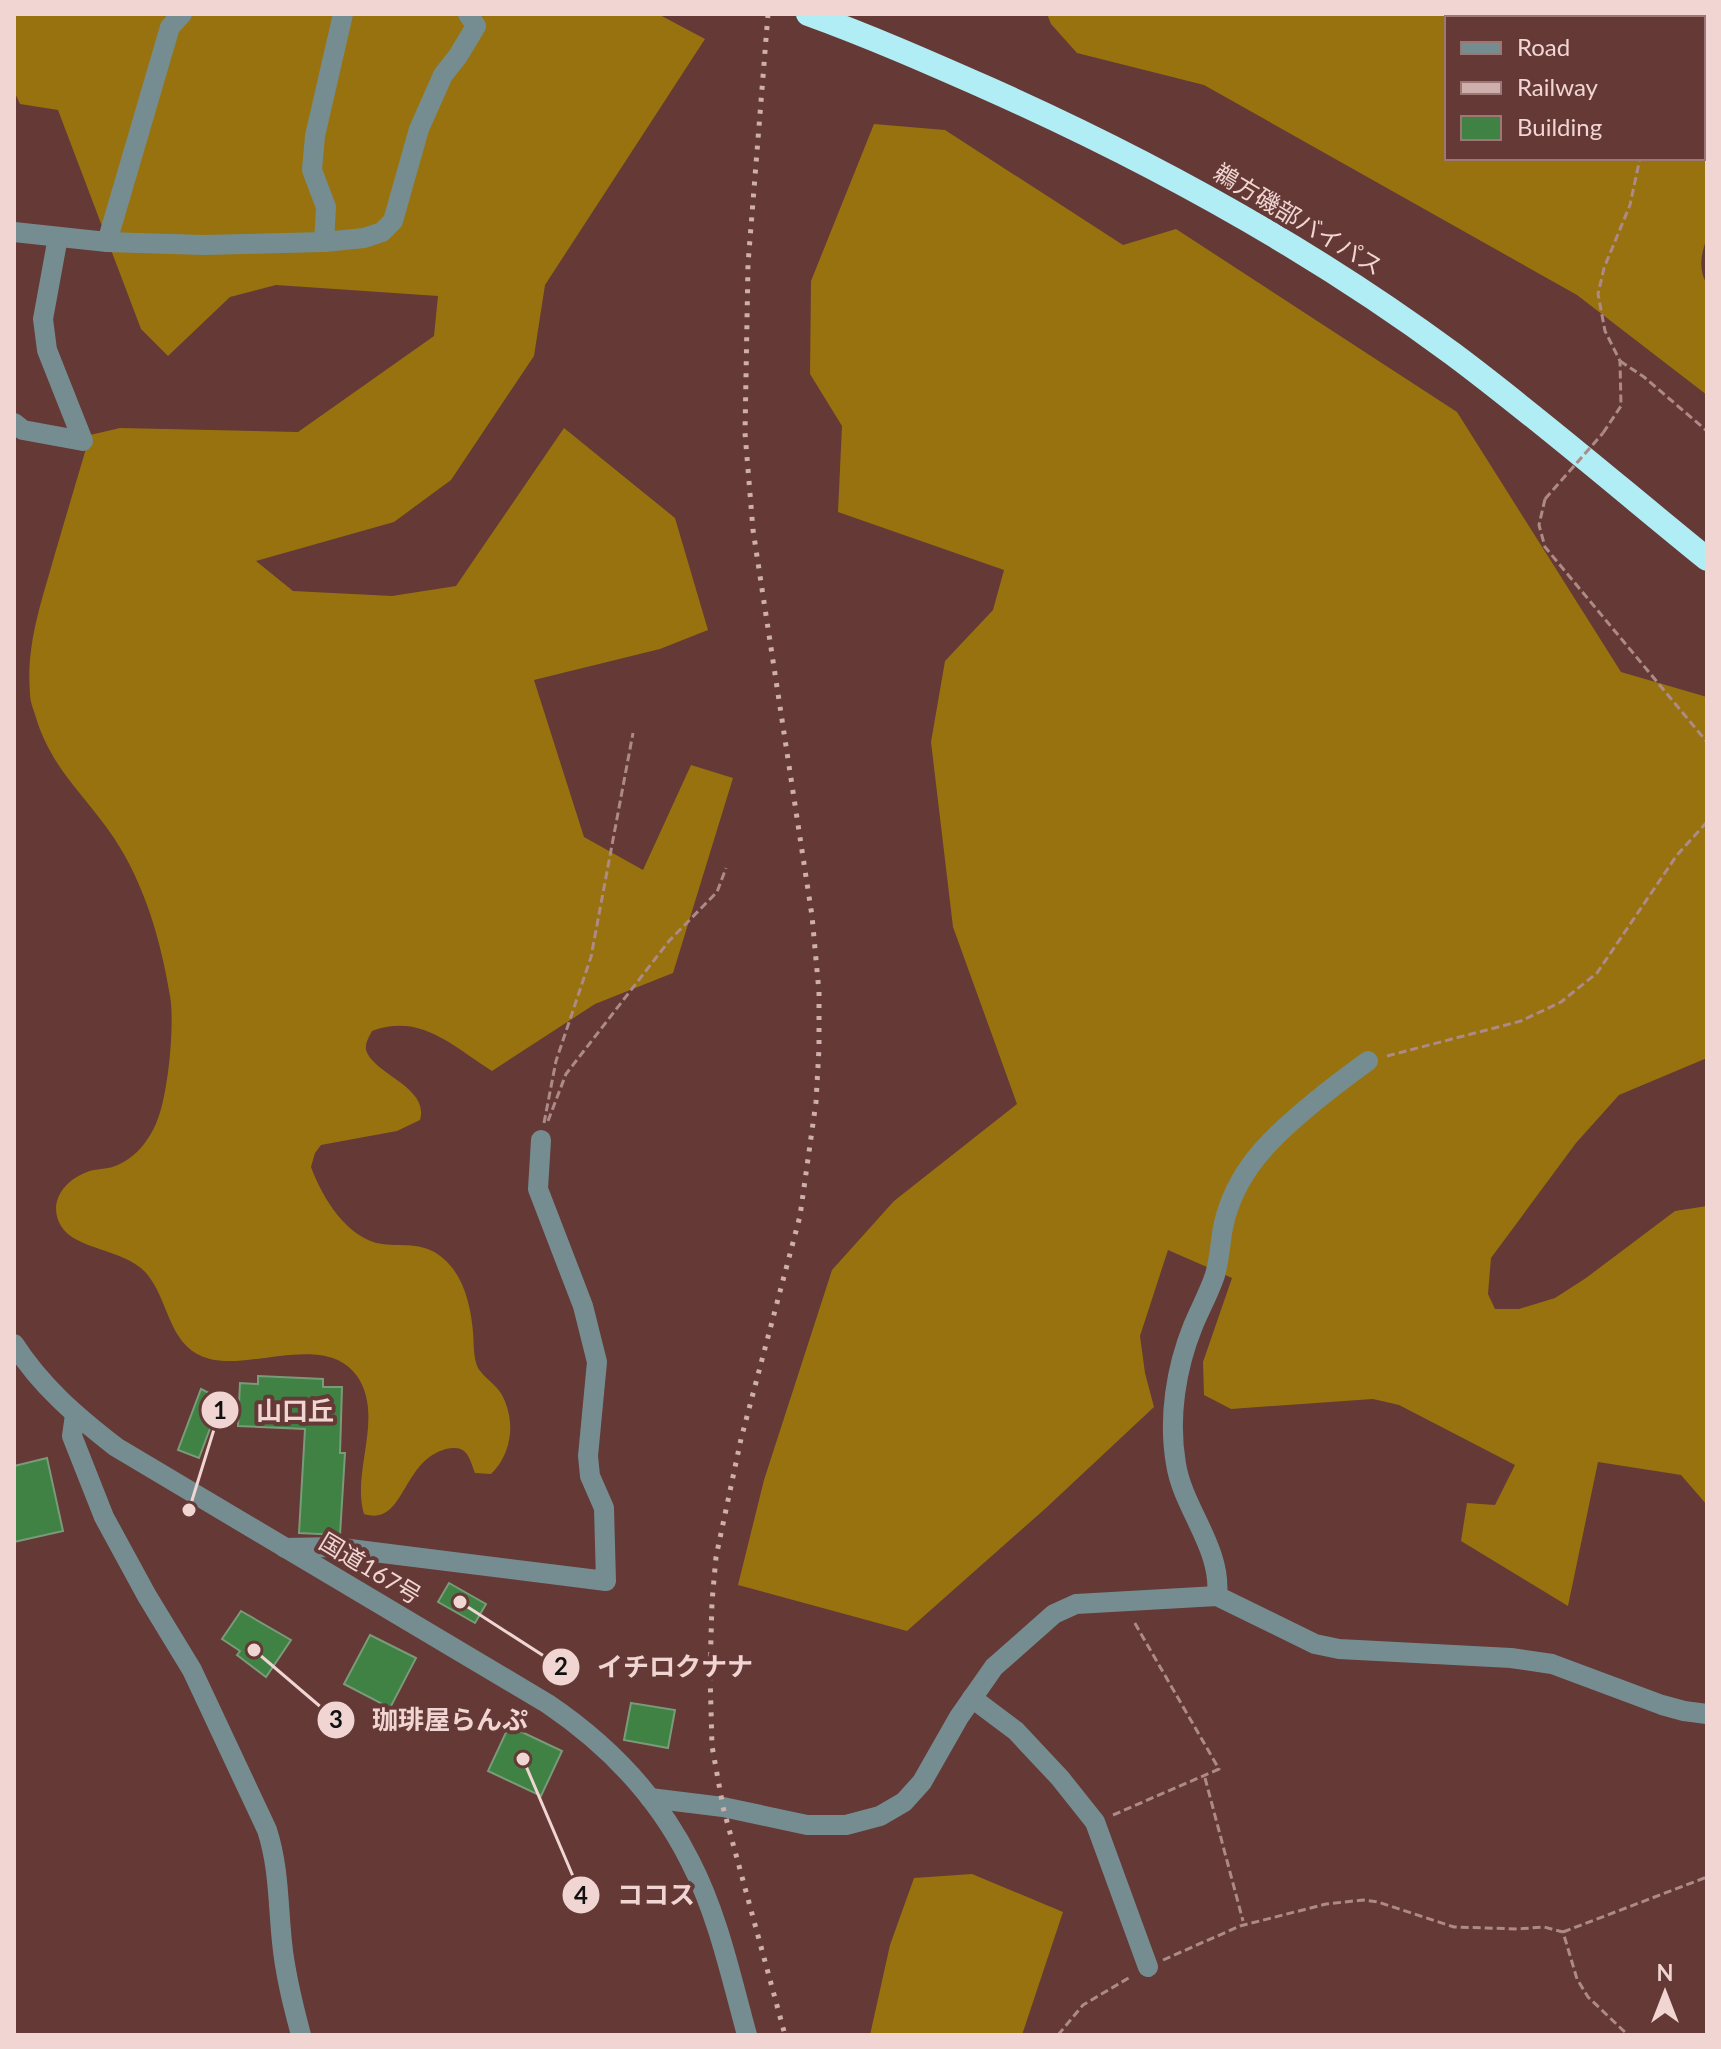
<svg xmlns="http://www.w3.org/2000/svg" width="1721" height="2049" viewBox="0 0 1721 2049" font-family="Lato,'Noto Sans JP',sans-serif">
<rect width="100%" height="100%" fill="#643936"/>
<g fill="#97720e" fill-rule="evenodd">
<path d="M14 14H658L705 39 545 285 534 356 451 480 394 522 256 561 293 591 392 596 456 586 564 428 675 518 708 630 660 649 534 680 584 837 643 870 691 765 733 778 673 973 595 1004 492 1071C452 1046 421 1013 372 1031 369 1037 365 1043 366 1050 373 1074 430 1087 420 1120L397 1131 321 1145 315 1153 311 1167C322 1197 347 1239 382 1244 406 1247 425 1241 445 1260 464 1277 471 1307 473 1332 474 1343 473 1358 478 1368 484 1378 497 1385 502 1395 516 1421 512 1454 491 1474L475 1473C472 1466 470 1456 464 1451 458 1447 452 1448 446 1449 401 1461 405 1527 364 1514 351 1471 385 1417 357 1376 326 1332 252 1370 210 1359 170 1349 170 1306 150 1278 130 1248 77 1252 61 1226 47 1202 65 1180 87 1172 96 1168 106 1170 115 1166 122 1164 133 1156 138 1151 145 1144 154 1130 157 1121 168 1096 175 1023 170 996 161 941 145 885 114 838 86 796 54 772 37 721 35 713 30 703 30 694 26 644 41 604 54 557 66 516 78 476 90 435L120 428 298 432 434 336 438 296 276 285 230 297 168 356 141 329 58 110 20 104 14 91Z"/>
<path d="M1047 14H1707V238C1701 253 1698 270 1707 284V395L1577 295 1204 85 1077 53 1051 24ZM1447 18H1703V158H1447Z"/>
<polygon points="874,124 945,130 1123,245 1176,229 1457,412 1621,672 1707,697 1707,1058 1619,1095 1576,1143 1491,1258 1488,1294 1495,1309 1519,1309 1555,1298 1586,1278 1675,1211 1707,1206 1707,1505 1681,1475 1598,1462 1568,1606 1461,1541 1467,1503 1495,1505 1515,1465 1399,1405 1373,1399 1231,1409 1204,1395 1203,1362 1232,1278 1168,1250 1140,1336 1145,1373 1154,1407 1046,1508 907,1631 738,1585 764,1480 832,1270 894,1201 1017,1104 953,927 931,742 945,661 993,610 1004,570 838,512 842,426 810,374 811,281"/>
<polygon points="972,1874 1063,1912 1022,2035 870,2035 890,1945 914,1878"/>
</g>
<g fill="#408144" stroke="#799b79" stroke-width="2">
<polygon points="258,1376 323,1379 323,1387 342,1387 340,1453 345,1453 340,1535 299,1533 305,1429 238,1426 240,1383 258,1384"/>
<polygon points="201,1389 221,1399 199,1458 178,1450"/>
<polygon points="47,1458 63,1531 14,1542 14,1466"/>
<polygon points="449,1583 486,1604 475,1623 438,1602"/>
<polygon points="241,1611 291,1640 266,1677 237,1655 240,1651 222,1639"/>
<polygon points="370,1635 416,1658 390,1708 344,1684"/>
<polygon points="631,1703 675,1710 668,1748 624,1740"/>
<polygon points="509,1726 562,1751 541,1796 488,1771"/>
</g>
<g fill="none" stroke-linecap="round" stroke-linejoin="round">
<g stroke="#ad8a87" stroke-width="3" stroke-dasharray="8 4" stroke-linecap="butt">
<polyline points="1701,18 1702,14"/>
<polyline points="1620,361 1644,377 1707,431"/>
<polyline points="1603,433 1621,406 1620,361 1605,331 1598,294 1604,268 1630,205 1640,158"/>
<polyline points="1545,499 1539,525 1545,547 1707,742"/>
<polyline points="1387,1056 1521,1021 1561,1002 1597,973 1677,855 1707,822"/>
<polyline points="548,1121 566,1074 669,941 717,892 726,868"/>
<polyline points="544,1123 556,1061 591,957 633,733"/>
<polyline points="1205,1778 1243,1921"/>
<polyline points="1113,1815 1219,1769 1133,1620"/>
<polyline points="1563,1932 1707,1877"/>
<polyline points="1163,1960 1240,1926 1326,1904 1363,1900 1378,1902 1454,1927 1517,1929 1544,1927 1563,1932 1577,1979 1588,1997 1628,2035"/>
<polyline points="1058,2035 1083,2005 1132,1976"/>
</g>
<g stroke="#758d90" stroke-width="20">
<polyline points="14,232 107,242 204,245 324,242 364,238 382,232 393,221 419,129 443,75 458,56 476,26 468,14"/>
<polyline points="107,242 170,27 182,14"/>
<polyline points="324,242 326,207 312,170 315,136 343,14"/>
<polyline points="14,423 23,430 83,441 47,350 43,319 58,237"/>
<path d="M14 1344C41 1386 76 1416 116 1447L548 1704C607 1744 658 1797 690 1861 718 1915 731 1977 747 2035"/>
<path d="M75 1415 72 1436 104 1517 147 1596 192 1670 267 1830C279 1867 278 1904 282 1942 285 1974 293 2005 301 2035"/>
<polyline points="285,1548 334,1547 606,1581 604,1508 590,1476 588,1456 597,1362 583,1306 538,1189 541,1140"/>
<path d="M1217 1596C1222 1548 1183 1509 1176 1464 1168 1418 1176 1368 1193 1326 1200 1309 1209 1293 1215 1275 1219 1261 1220 1248 1222 1233 1226 1209 1236 1186 1250 1166 1275 1130 1332 1087 1368 1061"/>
<polyline points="972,1698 1016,1731 1060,1778 1095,1822 1148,1967"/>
<polyline points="650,1798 723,1807 807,1825 846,1825 880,1816 904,1802 922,1782 959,1717 994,1667 1054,1614 1076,1604 1217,1596 1315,1644 1339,1649 1511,1658 1552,1664 1662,1705 1684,1711 1707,1714"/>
</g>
<path stroke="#b0edf4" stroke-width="24" d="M808 14C869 36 928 62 987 88 1151 161 1308 247 1453 354 1540 419 1623 491 1707 559"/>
<polyline stroke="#ceafac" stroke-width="5" stroke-dasharray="4 8" stroke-linecap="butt" points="768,14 748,264 745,433 753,530 812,916 819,992 819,1048 816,1102 800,1216 741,1439 716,1557 712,1602 710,1673 712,1746 723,1807 785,2035"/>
<polyline stroke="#ad8a87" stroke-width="3" stroke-dasharray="8 4" stroke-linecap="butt" points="1545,499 1603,433"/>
</g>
<g text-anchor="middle" stroke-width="8" stroke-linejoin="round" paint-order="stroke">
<g font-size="24" fill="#f0d5d2" stroke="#643936">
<text transform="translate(1298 220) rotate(31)" y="8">鵜方磯部バイパス</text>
<text transform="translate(370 1569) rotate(31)" y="8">国道167号</text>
</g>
</g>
<path fill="none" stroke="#f0d5d2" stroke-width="3" d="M189 1510L220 1410M460 1602L561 1667M254 1650L336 1720M523 1759L581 1895"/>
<g fill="#f0d5d2" stroke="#643936" stroke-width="3">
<circle cx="189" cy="1510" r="8"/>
<circle cx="460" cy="1602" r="8"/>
<circle cx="254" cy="1650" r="8"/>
<circle cx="523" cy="1759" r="8"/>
<circle cx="220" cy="1410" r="20"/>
<circle cx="561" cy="1667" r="20"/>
<circle cx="336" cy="1720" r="20"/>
<circle cx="581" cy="1895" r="20"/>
</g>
<g font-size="24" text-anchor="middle" font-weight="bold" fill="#111">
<text x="220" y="1419">1</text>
<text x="561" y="1675">2</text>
<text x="336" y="1728">3</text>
<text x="581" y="1904">4</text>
</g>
<g font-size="26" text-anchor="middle" font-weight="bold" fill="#f0d5d2" stroke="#643936" stroke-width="8" stroke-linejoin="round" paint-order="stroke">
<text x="295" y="1420">山口丘</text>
<text x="675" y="1676">イチロクナナ</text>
<text x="450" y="1729">珈琲屋らんぷ</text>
<text x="656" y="1904">ココス</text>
</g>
<rect width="1721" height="2049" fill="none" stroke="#f0d5d2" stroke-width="32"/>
<rect x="1445" y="16" width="260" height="144" fill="#643936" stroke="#9c7774" stroke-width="2"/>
<rect x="1461" y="42" width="40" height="12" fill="#758d90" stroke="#9c7774" stroke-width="2"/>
<text x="1517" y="56" font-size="24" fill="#f0d5d2">Road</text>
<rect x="1461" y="82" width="40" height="12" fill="#ceafac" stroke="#9c7774" stroke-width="2"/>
<text x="1517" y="96" font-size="24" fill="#f0d5d2">Railway</text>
<rect x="1461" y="116" width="40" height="24" fill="#408144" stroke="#9c7774" stroke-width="2"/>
<text x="1517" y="136" font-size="24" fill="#f0d5d2">Building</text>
<g transform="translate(1665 1993)" stroke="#643936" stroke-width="6" paint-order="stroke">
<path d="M0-6L14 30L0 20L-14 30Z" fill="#f0d5d2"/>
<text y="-12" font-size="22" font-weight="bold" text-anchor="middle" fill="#f0d5d2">N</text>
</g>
</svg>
